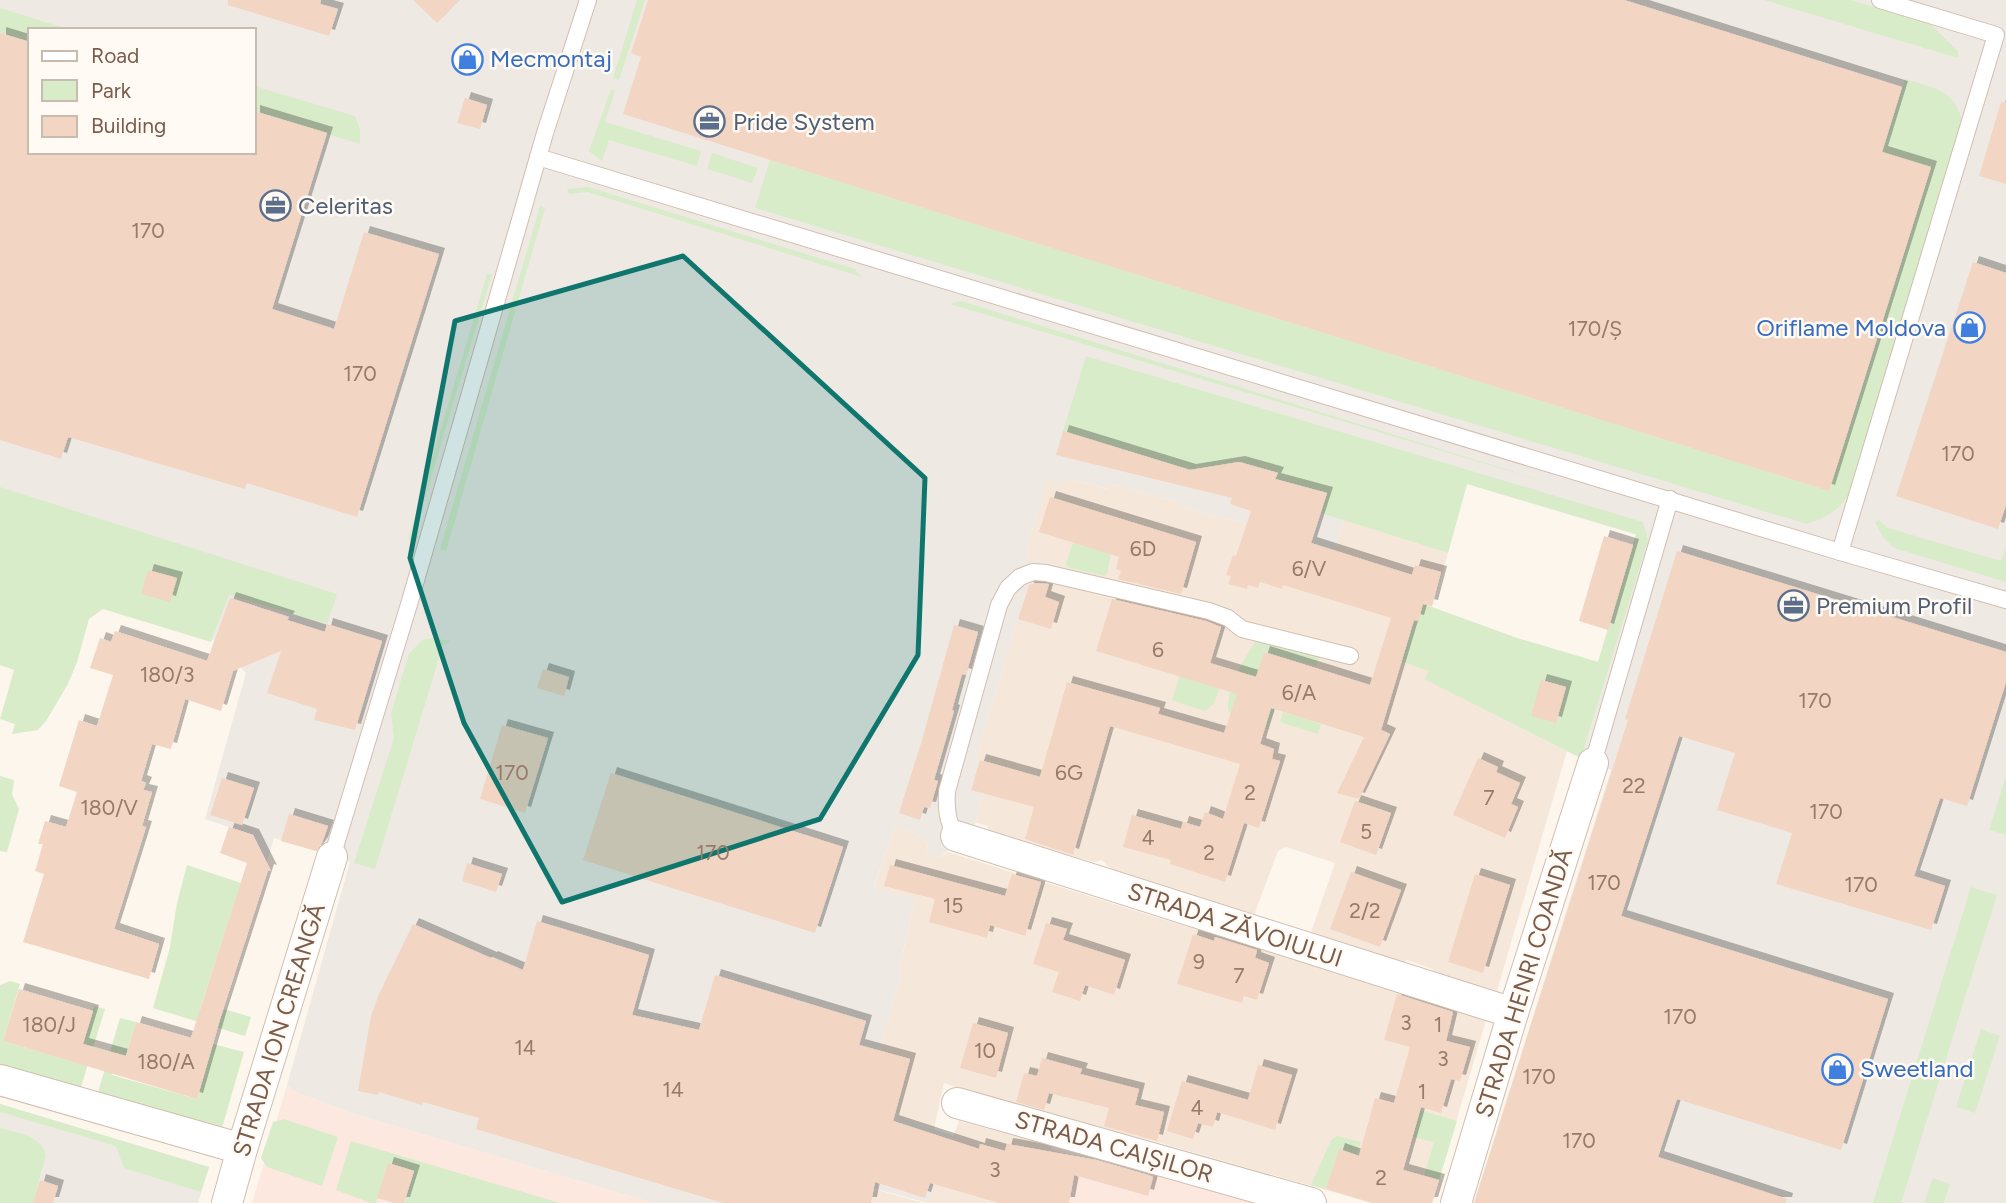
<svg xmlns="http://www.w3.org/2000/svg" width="2006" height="1203" viewBox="0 0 2006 1203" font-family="Figtree,sans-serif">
<defs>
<filter id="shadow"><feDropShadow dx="6" dy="-6" stdDeviation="0" flood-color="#0004"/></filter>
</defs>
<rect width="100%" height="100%" fill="#fdf6ec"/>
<g fill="#f5e8da">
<polygon points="1048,478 1067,478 1107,489 1110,484 1174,501 1203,514 1247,523 1334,550 1344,520 1448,553 1432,607 1517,638 1494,715 1567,751 1497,991 1435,973 1432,969 1407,960 1404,962 1310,935 1335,863 1286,847 1278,851 1253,918 1111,869 1102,860 1094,862 987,832 988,826 976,823 983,793 971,790 979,759 976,758 1030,579 1059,566 1026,558 1030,537"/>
<polygon points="895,825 916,834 928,843 926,853 941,857 948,852 1149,915 1487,1017 1432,1203 1372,1203 1157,1142 1011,1105 944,1083 934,1129 864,1106 902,972 899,971 915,899 874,888"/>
<polygon points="959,1121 1052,1145 1039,1203 928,1203"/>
<polygon points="838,1179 924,1203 832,1203"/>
</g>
<g fill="#fde8e0">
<polygon points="287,1085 296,1092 348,1112 653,1203 252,1203"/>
<polygon points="1050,1149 1153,1177 1154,1173 1257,1203 1039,1203"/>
</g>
<g fill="#efe9e4" fill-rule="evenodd">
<path d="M0 0H2006V1203H1474L1611 770 1581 758 1493 715 1517 638 1598 662 1637 535 1467 484 1448 553 1344 520 1334 551 1247 523 1203 514 1174 501 1110 484 1108 489 1067 478 1065 483 1048 479 1030 537 1026 558 1059 565 1049 584 1030 579 976 758 980 760 971 789 983 793 976 823 941 857 926 854 928 843 916 834 895 825 874 887 915 899 899 970 902 972 864 1106 955 1136 928 1203 839 1179 832 1203H653L348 1112 296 1092 287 1085 350 862 274 838 265 868 253 835 205 819 246 673 212 639 228 595 177 578 0 587ZM30 30H254V152H30Z"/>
<polygon points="0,1104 209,1167 198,1203 0,1203"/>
</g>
<g fill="#d8ecc9">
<polygon points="637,0 645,0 619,80 613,78"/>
<polygon points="1764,0 1850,0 1929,23 1958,51 1958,58"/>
<polygon points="0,8 71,30 30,30 30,42 0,33"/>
<path d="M1905 79C1933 88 1955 89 1962 121L1851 491C1840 510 1828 517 1807 524L755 208 770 160 1829 491 1931 168 1882 152Z"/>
<polygon points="254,86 355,116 360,129 360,144 254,111"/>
<polygon points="611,89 615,91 605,122 701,151 697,166 609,140 602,161 589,151"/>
<polygon points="712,153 758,168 752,183 707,169"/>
<polygon points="588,187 855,269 862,277 588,192 569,194 567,189"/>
<polygon points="540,206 545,208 446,551 440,549"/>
<polygon points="487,274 492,274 412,541 408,540"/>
<polygon points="961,301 1576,491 950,304"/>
<polygon points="1086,356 1643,522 1648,540 1581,758 1424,679 1429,671 1400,661 1414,620 1418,620 1423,604 1517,638 1598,662 1636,534 1467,484 1448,553 1321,513 1327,493 1275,479 1277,472 1239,462 1190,470 1063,431"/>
<polygon points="0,487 337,594 327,624 229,595 211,642 103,609 89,619 77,662 68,684 46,721 38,730 12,734 15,724 0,719 14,670 0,665"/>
<polygon points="1879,520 1888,528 2001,561 2006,547 2006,582 1894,548 1883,537 1875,522"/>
<polygon points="1073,543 1111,554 1107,573 1104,576 1067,567 1066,563"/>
<polygon points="431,638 451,641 443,645 375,869 354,863 394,738 391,713 409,654 422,640"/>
<path d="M1256 641 1321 655 1316 666 1264 652 1256 677 1243 673 1234 705 1275 709 1267 729C1252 729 1238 720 1228 711 1227 686 1243 660 1256 641Z"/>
<path d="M1224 668C1220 681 1219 706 1204 711L1172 700 1180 676Z"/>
<polygon points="1283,712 1321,724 1318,734 1280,722"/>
<polygon points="0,776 14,780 12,794 19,809 7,852 0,851"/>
<polygon points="2006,776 2006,835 1989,830"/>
<polygon points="187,865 241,883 200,1009 222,1016 224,1009 251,1017 245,1036 153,1008 170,947 177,903"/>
<polygon points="1971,887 1997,895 1901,1203 1873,1203"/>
<polygon points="10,981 20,984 3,1041 77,1063 94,1006 105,1009 80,1090 0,1066 0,985"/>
<polygon points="120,1018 136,1022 126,1056 118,1054 112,1075 197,1099 213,1044 244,1052 220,1135 96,1099"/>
<polygon points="1981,1029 2000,1036 1975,1113 1956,1107"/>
<polygon points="0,1104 209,1167 201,1192 124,1168 116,1146 0,1112"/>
<polygon points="1420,1110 1457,1121 1439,1180 1424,1176 1434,1142 1413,1137"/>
<polygon points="284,1119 338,1137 322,1186 267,1167 261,1158 273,1122"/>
<path d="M0 1128C18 1133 41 1135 46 1155L33 1203H0Z"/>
<polygon points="1337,1136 1361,1142 1356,1155 1339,1150 1326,1189 1311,1185 1331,1140"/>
<polygon points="351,1141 560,1203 404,1203 414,1171 388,1163 376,1203 371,1203 336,1190"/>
<polygon points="1933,1178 1950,1184 1944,1203 1924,1203"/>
</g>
<g fill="#f3d5c3" filter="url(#shadow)">
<polygon points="228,0 321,0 320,4 338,9 329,36 228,5"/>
<polygon points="413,0 459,0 437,23"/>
<polygon points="648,0 1624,0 1902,87 1882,152 1931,167 1829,491 623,114 641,57 631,53"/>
<polygon points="0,33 30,42 30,152 254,152 254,111 327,133 272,309 334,329 364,232 439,254 357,517 247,483 245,489 68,437 61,459 0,440"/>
<polygon points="465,98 487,105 480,129 457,123"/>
<polygon points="2001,102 2006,103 2006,184 1979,176"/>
<polygon points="1973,262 2006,273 2006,505 1998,529 1896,496"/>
<polygon points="1063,431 1190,470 1239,462 1278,473 1275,479 1327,493 1311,543 1412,575 1415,565 1441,572 1432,606 1423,604 1418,621 1414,620 1381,730 1390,734 1359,799 1337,793 1364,737 1271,708 1260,744 1274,749 1272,759 1280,761 1259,828 1244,823 1225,882 1170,864 1171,860 1123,847 1132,815 1181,829 1183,822 1200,827 1205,812 1223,819 1240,764 1110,726 1073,855 1025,839 1034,807 971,790 980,760 1040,777 1067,682 1160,708 1158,714 1224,733 1237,694 1096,651 1112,599 1206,621 1221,627 1210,663 1256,677 1264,652 1370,685 1391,618 1283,585 1282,589 1260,582 1258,588 1248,585 1247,589 1228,584 1231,576 1226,575 1233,555 1236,556 1251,511 1230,504 1232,498 1056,455"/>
<polygon points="1050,497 1196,542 1181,594 1118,579 1121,571 1116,569 1119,557 1039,532"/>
<polygon points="1604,536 1633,545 1608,630 1579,621"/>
<polygon points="1677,551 2006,652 2006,682 1967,806 1940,798 1914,876 1945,886 1931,930 1776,884 1792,833 1717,810 1735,753 1679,736 1621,916 1888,999 1841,1150 1677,1099 1658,1157 1787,1199 1786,1203 1474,1203 1628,720 1625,719"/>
<polygon points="148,570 177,578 170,602 141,594"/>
<polygon points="1035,583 1049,584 1045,597 1059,602 1051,629 1018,619 1029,585"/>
<polygon points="230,598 289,617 287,620 325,632 327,624 382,641 355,730 314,720 317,709 267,693 281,651 233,671 221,711 185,699 171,749 152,744 141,781 146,783 143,790 152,792 142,826 146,827 114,929 159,944 149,979 23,942 44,874 35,871 43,844 38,844 45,821 66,827 77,792 59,786 79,720 97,726 113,675 90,668 100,638 111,642 115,631 207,661"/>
<polygon points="954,625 978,632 966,675 962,674 952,710 954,711 934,780 938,781 930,808 924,807 920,820 899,813 922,740"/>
<polygon points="543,669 569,677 564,696 537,688"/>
<polygon points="1541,680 1566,687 1556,723 1531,716"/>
<polygon points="502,725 548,738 525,813 480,799"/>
<polygon points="1478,758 1498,767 1496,772 1520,783 1511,804 1518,807 1505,838 1453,815"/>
<polygon points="611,773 843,847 815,933 583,860"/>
<polygon points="222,778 254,788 242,825 210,815"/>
<polygon points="1355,801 1391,813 1376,855 1340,842"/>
<polygon points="289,814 328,826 322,843 316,851 281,841"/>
<polygon points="229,827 253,835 271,871 268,870 221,1016 197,1099 3,1041 19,989 93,1011 83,1044 126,1056 136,1022 191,1038 247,863 220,853"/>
<polygon points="467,863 502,874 496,892 462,881"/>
<polygon points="890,865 1005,896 1012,874 1041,882 1025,936 990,925 987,938 929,922 935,899 884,886"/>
<polygon points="1351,872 1401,890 1380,947 1330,929"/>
<polygon points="1475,874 1510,885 1483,973 1448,962"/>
<polygon points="537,921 649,955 632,1015 699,1030 715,975 866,1021 859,1045 910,1059 893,1121 979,1149 980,1144 1005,1151 1007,1144 1096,1160 1148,1175 1153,1177 1148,1196 1074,1175 1069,1203 999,1203 930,1183 925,1198 875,1182 871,1203 723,1203 476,1129 479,1118 423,1102 422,1105 379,1092 378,1095 358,1091 371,1016 379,994 413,924 491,958 492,957 523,970"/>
<polygon points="1046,923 1067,929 1063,940 1125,960 1114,995 1085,985 1080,1001 1052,992 1059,972 1033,964"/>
<polygon points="1193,934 1214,941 1215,937 1257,950 1255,958 1269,963 1257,1000 1244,996 1242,1003 1177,984"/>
<polygon points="1397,994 1453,1012 1446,1041 1470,1047 1460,1081 1451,1079 1441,1113 1421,1107 1403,1170 1439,1180 1432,1203 1372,1203 1326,1189 1339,1149 1359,1156 1375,1098 1394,1103 1410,1047 1384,1040"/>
<polygon points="973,1023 1008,1033 996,1078 960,1068"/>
<polygon points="1042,1058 1082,1069 1080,1074 1139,1089 1135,1105 1164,1112 1157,1141 1104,1126 1109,1108 1049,1093 1044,1110 1016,1102 1024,1073 1037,1076"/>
<polygon points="1258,1065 1292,1075 1275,1130 1217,1112 1213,1127 1198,1123 1193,1139 1167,1131 1182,1081 1248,1100"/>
<polygon points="388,1163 414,1171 404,1203 394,1203 377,1198"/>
<polygon points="40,1180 58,1186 53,1203 33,1203"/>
</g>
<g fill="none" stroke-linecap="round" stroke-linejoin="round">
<defs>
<g id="lane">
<polyline points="538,157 1840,552 2006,600"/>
<polyline points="1840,552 1996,35 1880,0"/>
<polyline points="1593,763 1670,499"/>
<path d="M956 836C947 821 946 808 947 791L999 605 1008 588 1020 577 1033 572 1046 573 1209 611 1228 618 1242 629 1350 656"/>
<polyline points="332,857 410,601 545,133 588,0"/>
</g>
<g id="street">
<polyline points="956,836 1513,1013"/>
<polyline points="0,1080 242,1149"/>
<polyline points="957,1103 1311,1203"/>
<polyline points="227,1203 242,1149 332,857"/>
<polyline points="1456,1203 1513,1013 1593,763"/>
</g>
</defs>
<use href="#lane" stroke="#d1beb0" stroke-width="18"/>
<use href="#street" stroke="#d1beb0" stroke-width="32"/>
<use href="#lane" stroke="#fff" stroke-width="16"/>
<use href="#street" stroke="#fff" stroke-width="30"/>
</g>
<path fill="#0f766e" fill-opacity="0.2" stroke="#0f766e" stroke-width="5" stroke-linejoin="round" d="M683 256 925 478 918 655 820 819 562 902 464 723 410 558 455 321Z"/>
<defs>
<symbol id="shop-ring" viewBox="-11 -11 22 22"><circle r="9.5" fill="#fffaf3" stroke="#3f7fe0" stroke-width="1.5"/><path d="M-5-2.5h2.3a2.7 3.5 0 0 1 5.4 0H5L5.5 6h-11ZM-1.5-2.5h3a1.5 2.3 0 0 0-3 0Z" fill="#3f7fe0"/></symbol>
<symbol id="office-ring" viewBox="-11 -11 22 22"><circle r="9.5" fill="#fffaf3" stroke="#5c6f8a" stroke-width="1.5"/><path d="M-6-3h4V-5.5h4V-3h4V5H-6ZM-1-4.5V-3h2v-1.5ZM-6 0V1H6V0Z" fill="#5c6f8a"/></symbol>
</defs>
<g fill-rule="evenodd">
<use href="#shop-ring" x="450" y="42" width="35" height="35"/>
<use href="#office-ring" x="692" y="104" width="35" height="35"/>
<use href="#office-ring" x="258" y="188" width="35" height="35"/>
<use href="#shop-ring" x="1952" y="310" width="35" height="35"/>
<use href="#office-ring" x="1776" y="588" width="35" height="35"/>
<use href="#shop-ring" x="1820" y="1052" width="35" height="35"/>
</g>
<g text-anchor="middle" stroke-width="5" stroke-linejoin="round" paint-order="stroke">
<g font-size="21" fill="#987a6a">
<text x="148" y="238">170</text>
<text x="1595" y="336">170/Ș</text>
<text x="360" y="381">170</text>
<text x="1958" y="461">170</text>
<text x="1143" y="556">6D</text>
<text x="1309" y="576">6/V</text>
<text x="1158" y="657">6</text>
<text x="167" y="682">180/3</text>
<text x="1299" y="700">6/A</text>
<text x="1815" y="708">170</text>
<text x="512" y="780">170</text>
<text x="1069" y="780">6G</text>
<text x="1634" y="793">22</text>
<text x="1250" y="800">2</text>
<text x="1489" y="805">7</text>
<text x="109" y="815">180/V</text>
<text x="1826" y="819">170</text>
<text x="1366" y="839">5</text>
<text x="1148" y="845">4</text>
<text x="713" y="860">170</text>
<text x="1209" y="860">2</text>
<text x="1604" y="890">170</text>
<text x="1861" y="892">170</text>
<text x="953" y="913">15</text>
<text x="1365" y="918">2/2</text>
<text x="1199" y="969">9</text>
<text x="1239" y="983">7</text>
<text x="1680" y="1024">170</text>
<text x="1406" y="1030">3</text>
<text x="49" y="1032">180/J</text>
<text x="1438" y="1032">1</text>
<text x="525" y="1055">14</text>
<text x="985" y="1058">10</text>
<text x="1443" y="1066">3</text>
<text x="166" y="1069">180/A</text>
<text x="1539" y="1084">170</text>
<text x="673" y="1097">14</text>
<text x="1422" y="1099">1</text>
<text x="1197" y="1115">4</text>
<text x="1579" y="1148">170</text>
<text x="995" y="1177">3</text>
<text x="1381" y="1185">2</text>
</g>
<g font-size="24" fill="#366cbe" stroke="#fffaf3" text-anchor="start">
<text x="490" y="67">Mecmontaj</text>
<text x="1946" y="336" text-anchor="end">Oriflame Moldova</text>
<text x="1860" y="1077">Sweetland</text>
</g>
<g font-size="24" fill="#4e5e75" stroke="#fffaf3" text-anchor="start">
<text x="733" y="130">Pride System</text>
<text x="298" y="214">Celeritas</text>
<text x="1816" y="614">Premium Profil</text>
</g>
<g font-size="24" fill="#7a5c4d" stroke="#fffaf3">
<text transform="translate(1235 925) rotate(18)" y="8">STRADA ZĂVOIULUI</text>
<text transform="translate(1524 983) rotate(-73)" y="8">STRADA HENRI COANDĂ</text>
<text transform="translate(279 1030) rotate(-73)" y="8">STRADA ION CREANGĂ</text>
<text transform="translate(1114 1147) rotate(16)" y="8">STRADA CAIȘILOR</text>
</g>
</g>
<rect x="28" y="28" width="228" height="126" fill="#fffaf3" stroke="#cabbb1" stroke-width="2"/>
<rect x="42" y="51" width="35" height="10" fill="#ffffff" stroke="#cabbb1" stroke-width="2"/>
<text x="91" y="63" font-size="21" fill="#7a5c4d">Road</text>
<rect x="42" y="80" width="35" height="21" fill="#d8ecc9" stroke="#cabbb1" stroke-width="2"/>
<text x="91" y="98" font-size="21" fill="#7a5c4d">Park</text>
<rect x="42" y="116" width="35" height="21" fill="#f3d5c3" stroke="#cabbb1" stroke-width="2"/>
<text x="91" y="133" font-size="21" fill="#7a5c4d">Building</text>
</svg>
